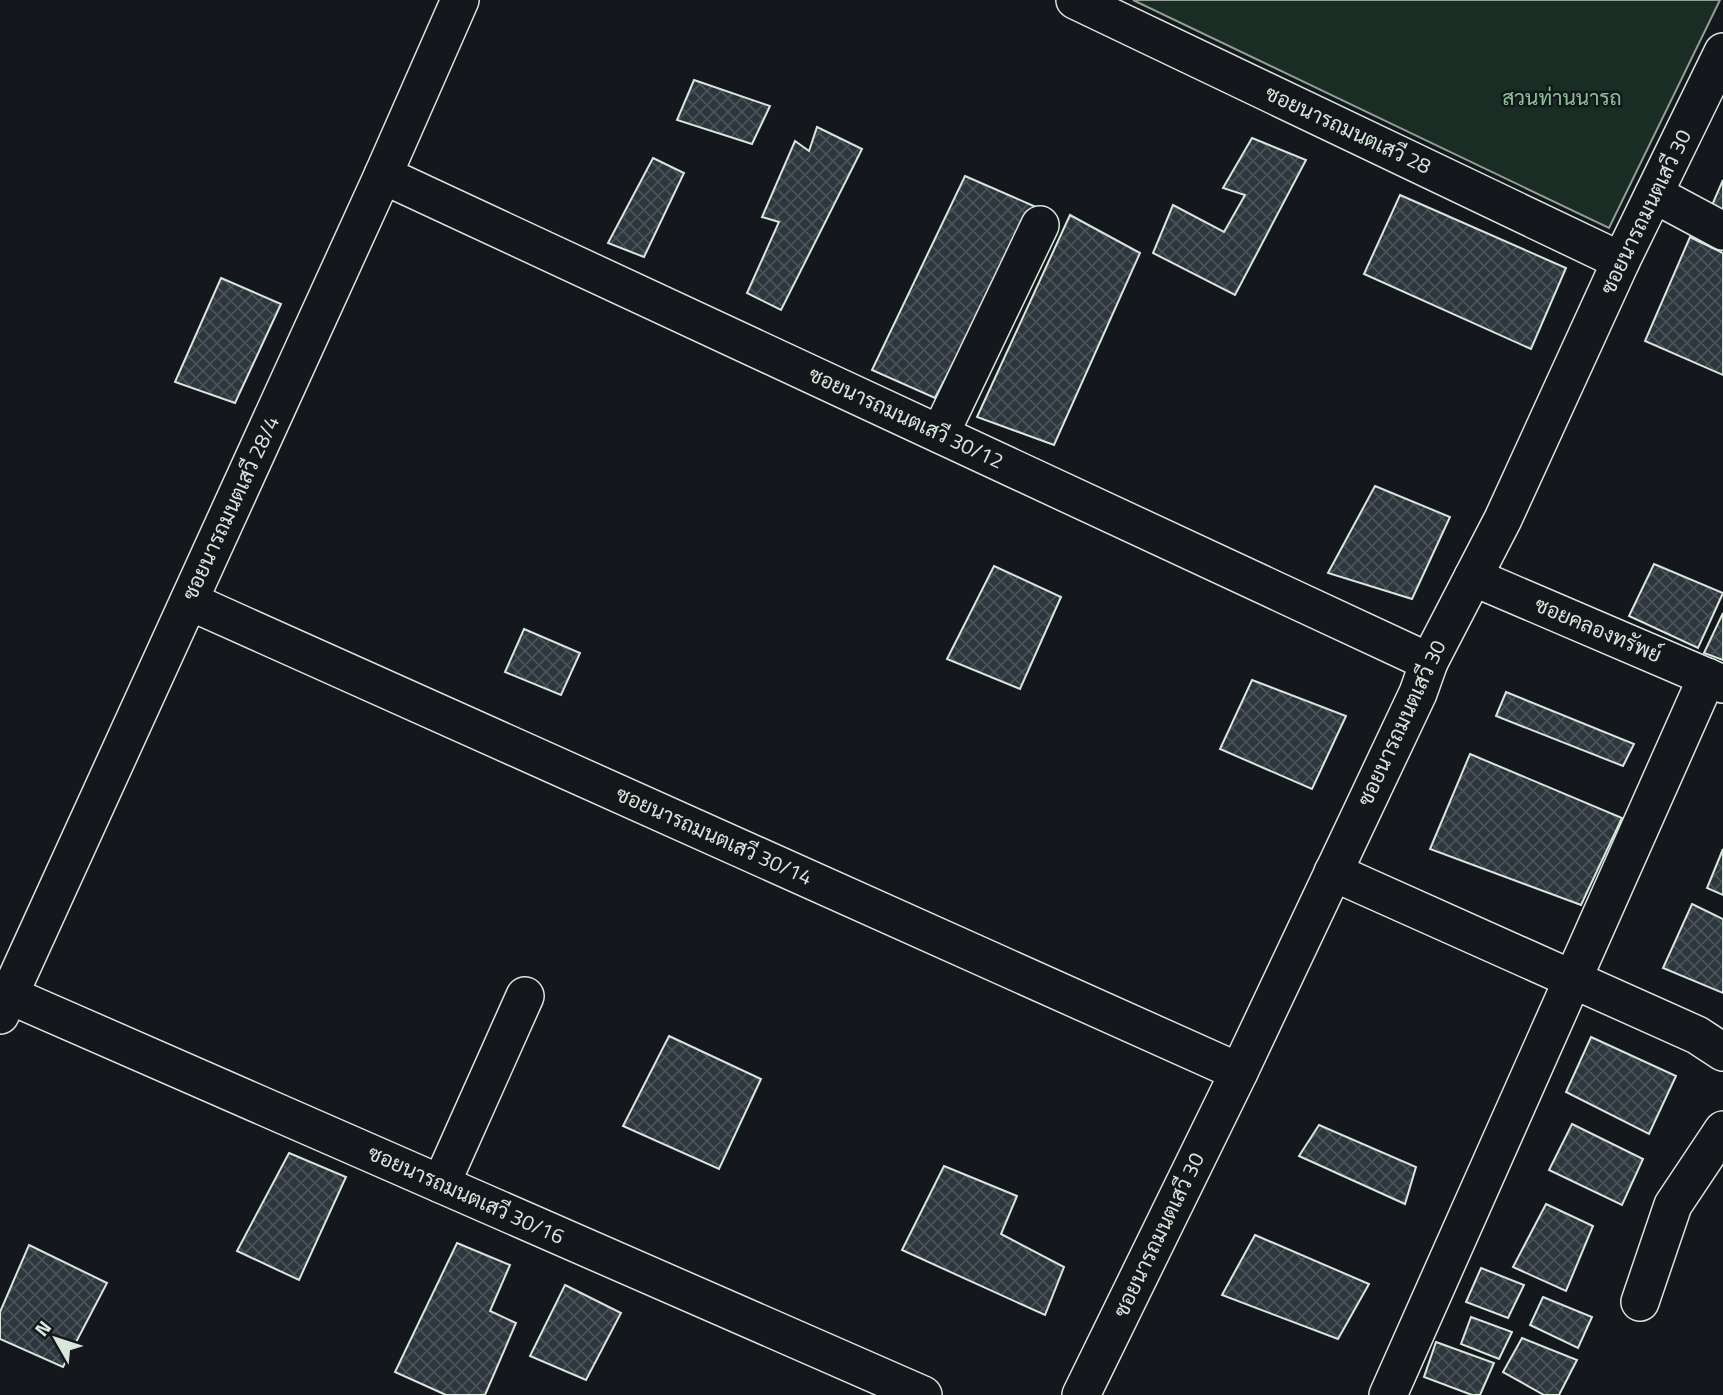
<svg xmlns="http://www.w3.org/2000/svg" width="1723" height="1395" viewBox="0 0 1723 1395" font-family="'Titillium Web',Sarabun,sans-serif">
<defs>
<pattern id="building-cross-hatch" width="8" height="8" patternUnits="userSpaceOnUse" patternTransform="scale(1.75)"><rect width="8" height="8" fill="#2c363c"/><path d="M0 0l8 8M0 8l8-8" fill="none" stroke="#4a5358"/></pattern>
</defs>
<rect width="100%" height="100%" fill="#14181c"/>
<polygon fill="#1a2d24" stroke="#939e99" stroke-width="2" points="1133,0 1720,0 1609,228"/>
<g fill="url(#building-cross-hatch)" stroke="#d8e6dc" stroke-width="2">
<polygon points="694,80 770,106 752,144 677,120"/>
<polygon points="817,127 862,149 781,310 747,293 779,222 762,217 795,141 809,151"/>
<polygon points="1252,138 1306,160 1235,295 1153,253 1173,205 1224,232 1245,195 1223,188"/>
<polygon points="653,158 684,173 644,257 608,243"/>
<polygon points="965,176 1036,207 935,398 872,370"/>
<polygon points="1723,180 1723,219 1709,212"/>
<polygon points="1400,195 1566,268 1531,349 1364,274"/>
<polygon points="1070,215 1140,253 1054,445 977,417"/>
<polygon points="1690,237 1723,253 1723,375 1645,341"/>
<polygon points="221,278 281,304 235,403 175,382"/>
<polygon points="1375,486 1450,517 1412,599 1328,573"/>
<polygon points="1654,564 1723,593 1698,648 1629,616"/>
<polygon points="994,566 1061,597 1020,689 947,659"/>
<polygon points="1723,613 1723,660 1704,653"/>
<polygon points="524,629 580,653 561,695 505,672"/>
<polygon points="1252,680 1346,716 1312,789 1220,749"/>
<polygon points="1506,692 1634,744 1623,766 1496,716"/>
<polygon points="1470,754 1622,818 1581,905 1430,849"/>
<polygon points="1723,849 1723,895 1707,888"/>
<polygon points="1692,904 1723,919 1723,993 1663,968"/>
<polygon points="669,1036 761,1079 719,1169 623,1126"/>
<polygon points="1591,1037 1676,1076 1649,1134 1566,1092"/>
<polygon points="1572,1124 1643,1159 1622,1205 1549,1170"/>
<polygon points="1319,1125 1416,1167 1405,1204 1299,1156"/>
<polygon points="289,1153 346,1177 299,1280 237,1251"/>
<polygon points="944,1166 1017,1196 1001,1234 1064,1267 1045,1315 902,1250"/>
<polygon points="1546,1204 1593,1226 1566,1291 1513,1267"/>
<polygon points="1255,1235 1369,1284 1338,1339 1222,1295"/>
<polygon points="457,1243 510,1265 490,1311 516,1323 485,1395 446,1395 395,1372"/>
<polygon points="29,1245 107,1283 63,1367 0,1339 0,1312"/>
<polygon points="1481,1268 1524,1285 1508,1318 1466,1302"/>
<polygon points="565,1285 621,1313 586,1380 530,1356"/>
<polygon points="1543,1297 1592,1317 1578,1348 1530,1325"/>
<polygon points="1471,1317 1512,1332 1499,1359 1461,1344"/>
<polygon points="1522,1338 1577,1360 1559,1395 1544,1395 1503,1372"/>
<polygon points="1436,1342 1494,1363 1480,1395 1472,1395 1424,1377"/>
</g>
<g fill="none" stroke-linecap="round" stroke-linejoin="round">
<defs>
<g id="minor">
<polyline points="1075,0 1621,261"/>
<polyline points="383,175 1429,662"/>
<polyline points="1654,194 1723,231"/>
<polyline points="940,434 1040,225"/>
<polyline points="1473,577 1723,684"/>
<polyline points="189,601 1239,1072"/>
<polyline points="1333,872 1697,1035 1723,1052"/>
<polyline points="9,995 923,1395"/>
<polyline points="0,1015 383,175 460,0"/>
<polyline points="441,1184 525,996"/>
<polyline points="1640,1302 1673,1205 1723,1130"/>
<polyline points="1081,1395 1239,1072 1418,693 1429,662 1503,519 1621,261 1723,52"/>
<polyline points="1388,1395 1707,677"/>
</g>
</defs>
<use href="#minor" stroke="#d8e6dc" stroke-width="40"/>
<use href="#minor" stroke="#14181c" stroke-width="37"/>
</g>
<g text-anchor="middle" stroke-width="5" stroke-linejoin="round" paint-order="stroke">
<g font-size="21" fill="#8ac095" stroke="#14181c">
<text x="1562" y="105">สวนท่านนารถ</text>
</g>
<g font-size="21" fill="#d8e6dc" stroke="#14181c">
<text transform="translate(1348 130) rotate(25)" y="7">ซอยนารถมนตเสวี 28</text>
<text transform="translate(1646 212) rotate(-64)" y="7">ซอยนารถมนตเสวี 30</text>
<text transform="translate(906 418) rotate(25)" y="7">ซอยนารถมนตเสวี 30/12</text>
<text transform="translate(231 508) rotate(-65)" y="7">ซอยนารถมนตเสวี 28/4</text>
<text transform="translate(1598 630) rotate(23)" y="7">ซอยคลองทรัพย์</text>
<text transform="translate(1402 723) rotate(-65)" y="7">ซอยนารถมนตเสวี 30</text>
<text transform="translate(714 836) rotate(24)" y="7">ซอยนารถมนตเสวี 30/14</text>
<text transform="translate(466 1195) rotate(24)" y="7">ซอยนารถมนตเสวี 30/16</text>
<text transform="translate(1159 1235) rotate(-64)" y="7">ซอยนารถมนตเสวี 30</text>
</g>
</g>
<g transform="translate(56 1339) rotate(309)" stroke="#14181c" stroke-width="5" paint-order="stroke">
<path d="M0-5L12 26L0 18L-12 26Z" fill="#d8e6dc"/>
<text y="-10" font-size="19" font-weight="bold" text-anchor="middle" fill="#d8e6dc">N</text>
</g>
</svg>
